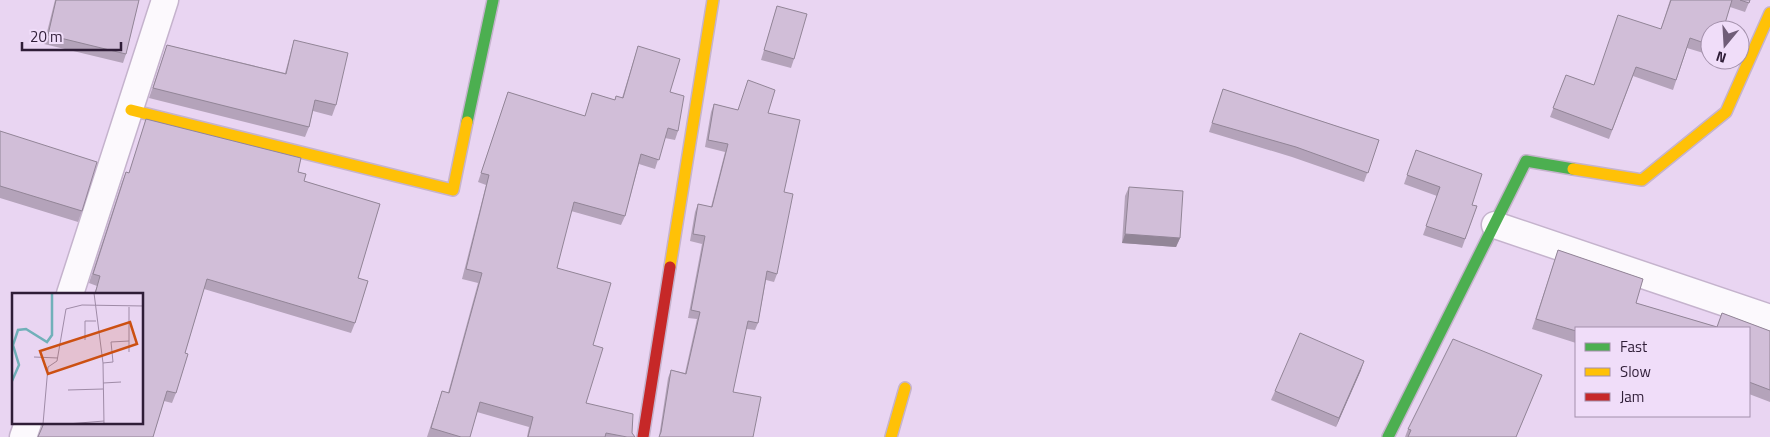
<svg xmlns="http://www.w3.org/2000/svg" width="1770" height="437" viewBox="0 0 1770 437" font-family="'Titillium Web',sans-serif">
<rect width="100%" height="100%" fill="#e9d5f2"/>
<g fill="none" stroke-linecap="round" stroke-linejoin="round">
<defs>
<g id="street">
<polyline points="1495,225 1770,318"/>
<polyline points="70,294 165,0"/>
<polyline points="23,437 28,423"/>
</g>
<g id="fast">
<polyline points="467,122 493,0"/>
<polyline points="1388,437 1526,161 1573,169"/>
</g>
<g id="slow">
<polyline points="131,110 453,190 467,122"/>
<polyline points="1573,169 1642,180 1726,112 1770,13"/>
<polyline points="670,267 713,0"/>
<polyline points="891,437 905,388"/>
</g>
<polyline id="jam" points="643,437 670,267"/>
</defs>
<use href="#street" stroke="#c5b3cd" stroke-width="29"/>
<use href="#fast" stroke="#c5b3cd" stroke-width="14"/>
<use href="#slow" stroke="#c5b3cd" stroke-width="14"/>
<use href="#jam" stroke="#c5b3cd" stroke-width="14"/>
<use href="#street" stroke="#fcf9fd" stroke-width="26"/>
<use href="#fast" stroke="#4caf50" stroke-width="11"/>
<use href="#slow" stroke="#ffc107" stroke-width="11"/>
<use href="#jam" stroke="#c62828" stroke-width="11"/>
</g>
<g fill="#b4a3ba">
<polygon points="55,0 139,0 126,54 123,63 44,44"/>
<polygon points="1670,0 1750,0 1745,12 1730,7 1710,30 1710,55 1687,48 1673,90 1633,76 1609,139 1550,117 1566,75 1594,85 1661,29"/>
<polygon points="777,6 794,59 791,68 761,60"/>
<polygon points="294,40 336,105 332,116 313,111 309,127 305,137 149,98 167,45 285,73"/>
<polygon points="638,46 670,92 678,131 675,140 665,138 655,169 639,164 625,216 621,225 571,211 557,268 593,345 586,403 632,433 635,437 527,437 529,427 477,412 470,437 427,437 442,391 448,393 478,283 462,279 486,185 478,182 508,92 585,116 592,93 615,100 622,98"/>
<polygon points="1223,89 1379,140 1364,182 1292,157 1209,132"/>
<polygon points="714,104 738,110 768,113 784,192 777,274 774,282 766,280 758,323 755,330 747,329 659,437 668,378 671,370 685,373 697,319 688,318 702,244 690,241 695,212 698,204 711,207 725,152 705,147 711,112"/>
<polygon points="146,119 301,158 298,172 306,174 304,181 380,204 358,278 368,281 355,323 351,333 204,289 185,353 188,354 176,393 172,403 164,401 153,437 38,437 42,427 42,423 142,423 142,294 94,294 97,286 89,283 122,182 126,172 129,173"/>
<polygon points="0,131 82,211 78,222 0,198"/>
<polygon points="1416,150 1472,205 1477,206 1462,248 1423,235 1437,196 1404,184"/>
<polygon points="1129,187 1180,238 1176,247 1122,243 1125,196"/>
<polygon points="1558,250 1643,279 1636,303 1717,327 1722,313 1770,331 1770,402 1749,394 1749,328 1576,328 1576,343 1532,329"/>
<polygon points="1361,370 1336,427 1271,400 1275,391"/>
<polygon points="1542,375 1516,437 1405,437 1408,429"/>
</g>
<g fill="#928597">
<polygon points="1125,234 1180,238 1176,247 1122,243"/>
<polygon points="1364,361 1361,370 1336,427 1339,418"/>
</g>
<g fill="#d1bed8" stroke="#928597">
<polygon points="56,0 139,0 126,54 48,35"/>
<polygon points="1671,0 1732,0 1723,30 1710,30 1710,45 1690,38 1676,80 1636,67 1612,130 1553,108 1566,75 1594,85 1618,15 1661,29"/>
<polygon points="1740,0 1750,0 1749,3"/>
<polygon points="777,6 807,14 794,59 764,50"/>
<polygon points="294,40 348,53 336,105 315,100 309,127 153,88 167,45 286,74"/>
<polygon points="638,46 680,59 670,92 684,96 678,131 668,128 659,160 641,154 625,216 574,202 557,268 611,283 593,345 603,348 586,403 633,414 632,433 635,437 627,437 606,433 605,437 528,437 533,417 480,402 470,437 461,437 431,428 442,391 449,393 482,273 466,269 489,175 481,173 508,92 585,116 592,93 615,100 616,96 623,98"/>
<polygon points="748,80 775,90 768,113 800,120 784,192 793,194 777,274 767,271 758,323 748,321 733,392 761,397 753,437 659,437 661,432 671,370 686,374 700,312 691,310 705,236 693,234 698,204 712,207 728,144 708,140 714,104 738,110"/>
<polygon points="1223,89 1379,140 1368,173 1296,147 1212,123"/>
<polygon points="146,119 301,158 298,172 306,174 304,181 380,204 358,278 368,281 355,323 207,279 185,353 188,354 176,393 167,391 153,437 38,437 44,423 142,423 142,294 95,294 100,276 93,274 126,172 129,173"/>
<polygon points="0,131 97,162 82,211 0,186"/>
<polygon points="1416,150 1482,174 1472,205 1477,206 1465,239 1426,226 1440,187 1407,175"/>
<polygon points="1129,187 1183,191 1180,238 1125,234"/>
<polygon points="1558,250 1643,279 1636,303 1717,327 1722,313 1770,331 1770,390 1749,382 1749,328 1576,328 1576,331 1536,319"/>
<polygon points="1300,333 1364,361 1339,418 1275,391"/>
<polygon points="1453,339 1542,375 1516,437 1408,437 1411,430 1408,429"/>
</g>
<g transform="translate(12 293)">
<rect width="131" height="131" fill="#e9d5f2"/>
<path fill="none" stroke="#71b0b9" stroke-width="2.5" d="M0 88 7 72 1 52 6 37 14 36 35 49 40 42V0"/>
<path fill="none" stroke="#9f8ba7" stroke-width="1" d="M82 0 91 70 92 131M117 14V59M73 47V28H84M22 64 46 65M91 70 101 69 99 49 117 48M91 90 109 89M56 97 91 96M31 131 36 74 45 68 54 16 70 12 132 13M55 131 92 128"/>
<path fill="#cc5012" fill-opacity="0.15" stroke="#cc5012" stroke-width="2.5" d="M118 29 125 51 36 81 28 58Z"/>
<rect width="131" height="131" fill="none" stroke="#2f1d37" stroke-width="2.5"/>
</g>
<rect x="1575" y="327" width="175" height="90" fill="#f0ddf9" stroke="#a390ab"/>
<rect x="1585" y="343" width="25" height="8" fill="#4caf50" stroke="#a390ab"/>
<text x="1620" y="352" font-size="15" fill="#2f1d37">Fast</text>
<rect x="1585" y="368" width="25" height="8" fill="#ffc107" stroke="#a390ab"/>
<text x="1620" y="377" font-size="15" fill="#2f1d37">Slow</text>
<rect x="1585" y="393" width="25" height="8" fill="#c62828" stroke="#a390ab"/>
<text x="1620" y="402" font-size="15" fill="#2f1d37">Jam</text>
<g transform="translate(1725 45) rotate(198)"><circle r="24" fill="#f0ddf9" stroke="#a390ab"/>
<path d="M0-4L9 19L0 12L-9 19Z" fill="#705d78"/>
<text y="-8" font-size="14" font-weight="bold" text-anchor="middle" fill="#2f1d37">N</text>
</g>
<path d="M22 42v8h99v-8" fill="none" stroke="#2f1d37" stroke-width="2.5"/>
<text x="30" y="42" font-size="15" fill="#2f1d37" stroke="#f0ddf9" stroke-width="4" paint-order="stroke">20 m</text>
</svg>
